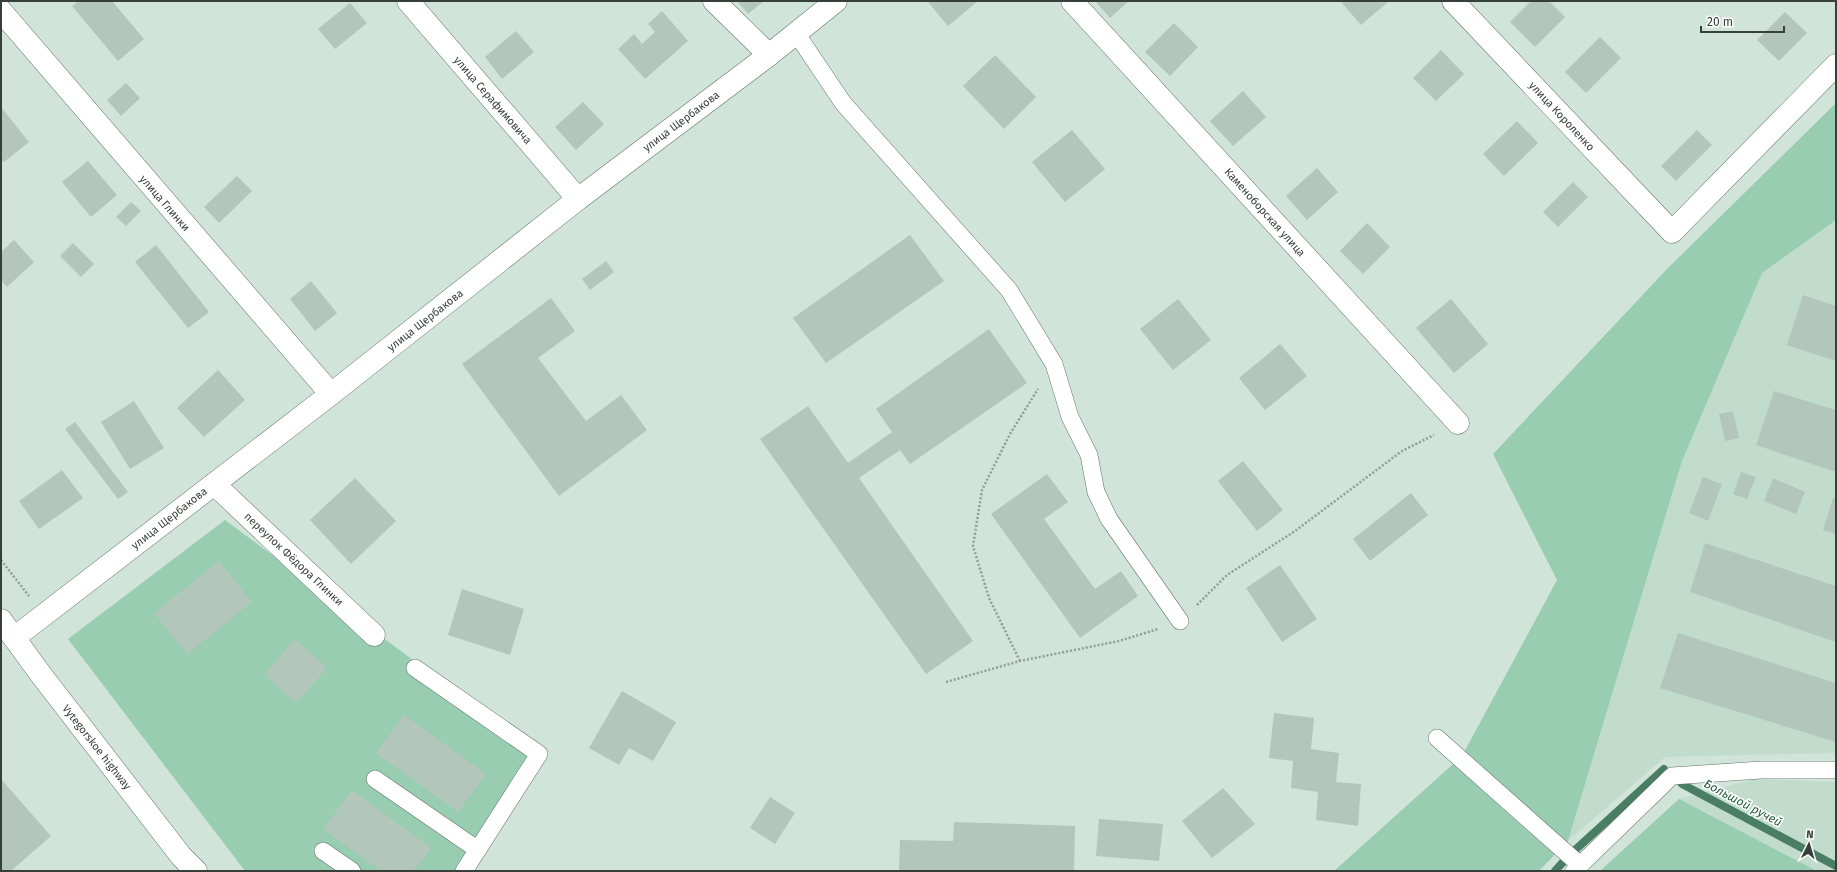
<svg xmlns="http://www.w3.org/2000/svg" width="1837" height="872" viewBox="0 0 1837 872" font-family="'Fira Sans',sans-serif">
<rect width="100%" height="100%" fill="#d1e4d9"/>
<g fill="#c1dccd">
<polygon points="1836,220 1836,753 1665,757 1568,841 1682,461 1762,273"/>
<polygon points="1755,779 1836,782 1836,871 1817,871 1679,799"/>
</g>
<g fill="#98cdb1">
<polygon points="1836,103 1836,220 1762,273 1682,461 1568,841 1539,871 1334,871 1462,756 1557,580 1493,454 1668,268"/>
<polygon points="225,520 539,754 460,871 245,871 68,639"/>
<polygon points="1679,799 1817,871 1600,871"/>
</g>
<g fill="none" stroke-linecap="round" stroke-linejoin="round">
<g stroke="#497d64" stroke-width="8">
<polyline points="1682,784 1836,866"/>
<polyline points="1574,851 1664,769"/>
<polyline points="1555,871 1565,860"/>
</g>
</g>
<g fill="#b3c6bc">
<polygon points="79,1 112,1 144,39 118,61 72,6"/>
<polygon points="737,1 764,1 748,14"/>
<polygon points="978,1 948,26 928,2 928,1"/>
<polygon points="1095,1 1129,1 1110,18"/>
<polygon points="1345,1 1389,1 1361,25 1342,3"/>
<polygon points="1531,1 1549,1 1565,17 1535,47 1510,22"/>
<polygon points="350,3 367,23 335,49 318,29"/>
<polygon points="662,11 688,41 645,79 618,49 634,34 642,44 655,32 648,24"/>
<polygon points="1785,12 1807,33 1779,61 1757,40"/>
<polygon points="1174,23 1198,47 1170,76 1145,52"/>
<polygon points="516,31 534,52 502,79 485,57"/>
<polygon points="1600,37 1621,58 1586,93 1565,72"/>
<polygon points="1441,50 1464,74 1436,101 1413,78"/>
<polygon points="995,55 1036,97 1004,129 963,86"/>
<polygon points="126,83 140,98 121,116 107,100"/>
<polygon points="1243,91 1266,117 1233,146 1210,121"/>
<polygon points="583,102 604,124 576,150 555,127"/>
<polygon points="1,107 29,142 4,162 1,159"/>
<polygon points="1517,121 1538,143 1504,176 1483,154"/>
<polygon points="1072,130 1105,169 1065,202 1032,162"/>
<polygon points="1697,130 1712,145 1676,181 1661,166"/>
<polygon points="88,161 117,195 91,217 62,182"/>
<polygon points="1317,168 1338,192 1307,220 1286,196"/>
<polygon points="237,176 252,191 219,223 204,207"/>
<polygon points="1573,182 1588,197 1558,227 1543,212"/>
<polygon points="131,202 141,211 126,226 116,217"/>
<polygon points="1367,223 1390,247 1363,274 1340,251"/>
<polygon points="910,235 944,281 826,363 793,318"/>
<polygon points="14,240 34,262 7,287 1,280 1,252"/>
<polygon points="73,243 94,264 81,277 60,256"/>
<polygon points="156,245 209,312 188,328 135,262"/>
<polygon points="606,261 614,272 590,290 582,279"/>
<polygon points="311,281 337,313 315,331 290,299"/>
<polygon points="1803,295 1836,306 1836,361 1787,345"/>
<polygon points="551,298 575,331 538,358 586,421 621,395 647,430 559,496 462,364"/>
<polygon points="1178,299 1211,340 1173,370 1140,329"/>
<polygon points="1451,299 1488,344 1454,373 1416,328"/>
<polygon points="989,329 1027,383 910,464 900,450 859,478 973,641 926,674 760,439 808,406 848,463 892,432 876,409"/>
<polygon points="1280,344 1307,376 1265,410 1239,378"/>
<polygon points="218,370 245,400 204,437 177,408"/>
<polygon points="1774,391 1836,410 1836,472 1756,445"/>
<polygon points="134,401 164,448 130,469 101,422"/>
<polygon points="1733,411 1739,438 1725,441 1719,414"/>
<polygon points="75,422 128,492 118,499 65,429"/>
<polygon points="1243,461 1283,510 1257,531 1218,481"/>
<polygon points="62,470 83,498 39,529 19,501"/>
<polygon points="1741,472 1756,477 1747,499 1733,494"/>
<polygon points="1047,474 1068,502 1044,519 1095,589 1121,571 1138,596 1080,638 991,514"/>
<polygon points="1703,477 1722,484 1708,521 1689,513"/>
<polygon points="355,478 396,521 351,564 310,520"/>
<polygon points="1773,478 1805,492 1796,514 1764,501"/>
<polygon points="1411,493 1428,515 1370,561 1353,539"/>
<polygon points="1833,498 1836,499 1836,534 1823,530"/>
<polygon points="1705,543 1836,586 1836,642 1690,592"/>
<polygon points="219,561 252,602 187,654 154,613"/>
<polygon points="1280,565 1317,619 1282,642 1246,588"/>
<polygon points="462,589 524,609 510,655 448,635"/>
<polygon points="1678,633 1836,683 1836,742 1660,688"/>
<polygon points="295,639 327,668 296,703 264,675"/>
<polygon points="622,691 676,722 653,761 629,748 619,765 589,748"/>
<polygon points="1274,713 1314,718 1311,749 1339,753 1336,782 1361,784 1358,826 1316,820 1318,792 1291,788 1293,761 1269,758"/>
<polygon points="404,715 486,774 458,812 376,753"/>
<polygon points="1,779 51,836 11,871 1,871"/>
<polygon points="1223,788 1255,824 1212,858 1182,821"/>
<polygon points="352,790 431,848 414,871 381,871 323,829"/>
<polygon points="770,797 795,813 775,844 750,828"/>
<polygon points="1099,819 1163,824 1159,861 1096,856"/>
<polygon points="954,822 1075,826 1074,871 899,871 900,840 953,841"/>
</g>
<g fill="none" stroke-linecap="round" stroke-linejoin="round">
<defs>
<g id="service">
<polyline points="796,33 843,103 1009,290 1054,364 1070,417 1089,455 1096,492 1109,519 1180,621"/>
<polyline points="415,668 539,754 464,871"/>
<polyline points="1437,738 1580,865"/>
<polyline points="375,779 478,850"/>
<polyline points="323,851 352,871"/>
<polyline points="1574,871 1672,776 1761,770 1836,770"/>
</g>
<g id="minor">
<polyline points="408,1 578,199"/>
<polyline points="714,1 769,55"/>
<polyline points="1072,1 1458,423"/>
<polyline points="1453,1 1672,232 1836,65"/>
<polyline points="1,11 331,394"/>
<polyline points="214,484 374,635"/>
<polyline points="14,638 331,394 578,199 769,55 836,1"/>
</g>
<polyline id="secondary" points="1,620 42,676 181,856 196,871"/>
</defs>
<use href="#service" stroke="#627369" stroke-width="18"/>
<use href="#minor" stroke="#627369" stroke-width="23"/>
<use href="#secondary" stroke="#627369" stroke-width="23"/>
<g stroke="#8f9d95" stroke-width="2.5" stroke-dasharray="2 2" stroke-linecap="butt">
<polyline points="1,560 29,596"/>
<polyline points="1197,605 1227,575 1295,531 1402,451 1434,435"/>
<polyline points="1020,661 989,598 973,546 982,490 1010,434 1038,389"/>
<polyline points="946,682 1020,661 1119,641 1158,629"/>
</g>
<use href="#service" stroke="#fff" stroke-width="17"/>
<use href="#minor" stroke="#fff" stroke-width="22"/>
<use href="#secondary" stroke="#fff" stroke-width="22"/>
</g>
<g text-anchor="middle" stroke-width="3" stroke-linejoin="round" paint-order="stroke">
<g font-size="11" fill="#373f3a" stroke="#fff">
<text transform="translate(493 100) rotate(49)" y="4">улица Серафимовича</text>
<text transform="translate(1562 116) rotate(47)" y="4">улица Короленко</text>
<text transform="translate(681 121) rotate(-37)" y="4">улица Щербакова</text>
<text transform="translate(165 203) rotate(49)" y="4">улица Глинки</text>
<text transform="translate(1265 212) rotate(48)" y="4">Каменоборская улица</text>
<text transform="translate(425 320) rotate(-38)" y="4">улица Щербакова</text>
<text transform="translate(169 518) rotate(-38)" y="4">улица Щербакова</text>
<text transform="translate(294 559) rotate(43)" y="4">переулок Фёдора Глинки</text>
<text transform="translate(97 747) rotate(52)" y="4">Vytegorskoe highway</text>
</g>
<g font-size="12" font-style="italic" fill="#225940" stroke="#fff">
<text transform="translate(1743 803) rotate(28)" y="4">Большой ручей</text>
</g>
</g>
<rect width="1837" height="872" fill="none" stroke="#373f3a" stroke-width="4"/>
<g transform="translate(1809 844) rotate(5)" stroke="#ffffff" stroke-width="3" paint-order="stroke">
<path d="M0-3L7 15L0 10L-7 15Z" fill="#373f3a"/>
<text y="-6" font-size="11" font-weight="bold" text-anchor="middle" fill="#373f3a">N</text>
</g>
<path d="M1701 26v6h83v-6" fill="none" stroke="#373f3a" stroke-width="2"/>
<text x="1707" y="26" font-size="12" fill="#373f3a" stroke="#ffffff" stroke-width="3" paint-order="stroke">20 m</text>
</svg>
